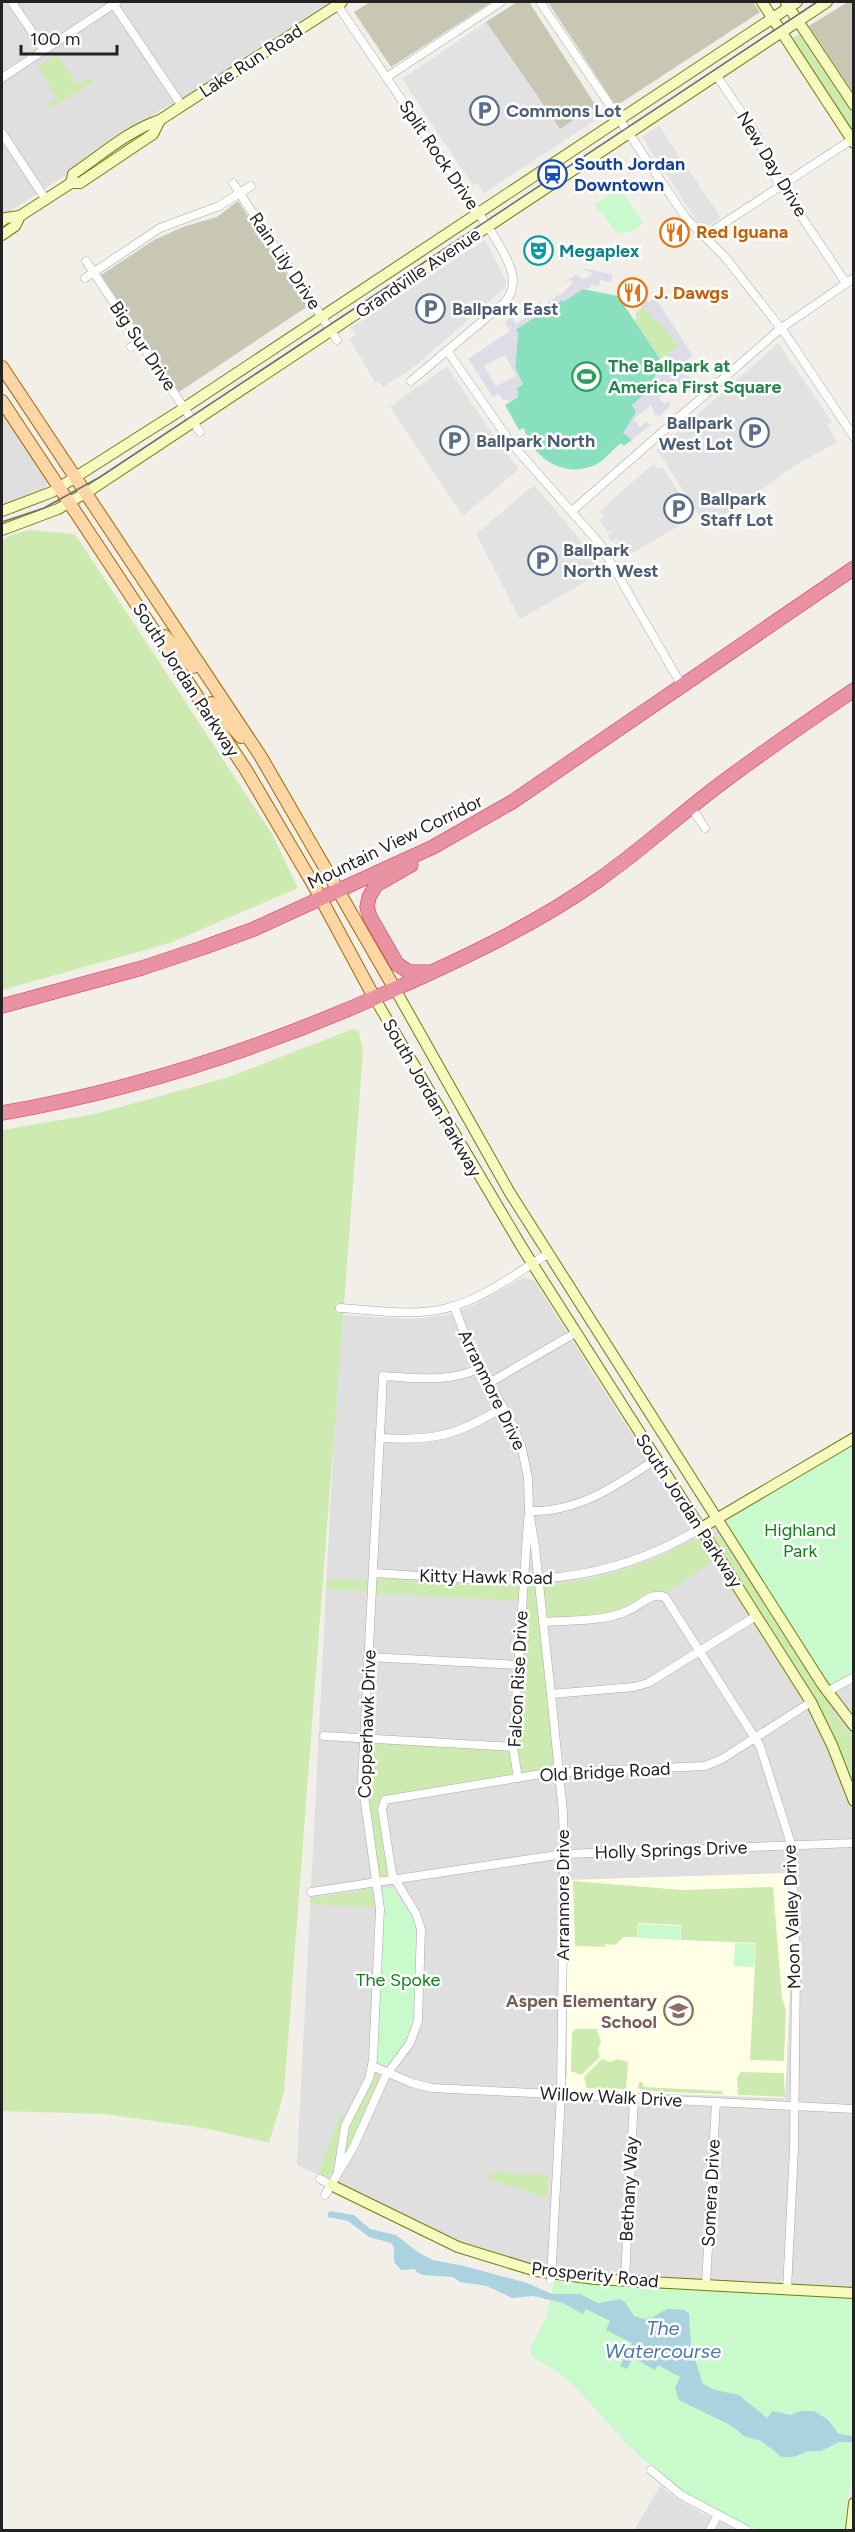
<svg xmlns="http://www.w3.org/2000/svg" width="855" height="2532" viewBox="0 0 855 2532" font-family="Figtree,sans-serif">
<rect width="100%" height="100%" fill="#f2efe9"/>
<g fill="#e0dfdf">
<polygon points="2,2 336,2 193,94 191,97 162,109 51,185 2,216"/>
<polygon points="2,412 48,481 46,490 2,505"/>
<polygon points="524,1277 534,1280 697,1537 853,1445 853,2289 608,2275 537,2268 459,2243 350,2188 346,2188 297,2165 340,1315 412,1319 447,1315 474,1305"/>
<polygon points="661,2485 666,2491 690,2507 737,2530 634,2530"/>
</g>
<polygon fill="#ffffe5" points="789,1873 792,1943 785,2098 568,2090 565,2082 567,2075 567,1880"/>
<g fill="#c7c7b4">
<polygon points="370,2 492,2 391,67 354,12"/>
<polygon points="517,2 529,2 596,106 560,129 486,22"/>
<polygon points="548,2 753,2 760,12 616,106"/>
<polygon points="848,2 853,2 853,92 809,26"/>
<polygon points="238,201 308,306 179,392 101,275 154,240 183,227 217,217"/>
</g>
<g fill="#cdebb0">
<polygon points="799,34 853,111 853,131 852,132 790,40"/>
<polygon points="56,53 77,84 90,77 93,81 50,109 47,105 57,98 37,67"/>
<polygon points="642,307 669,332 679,347 660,359 634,320 637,318 635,314"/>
<polygon points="30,530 75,534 272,834 298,888 170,943 2,990 2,540 8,536"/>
<polygon points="353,1029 359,1031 363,1053 284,2093 269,2143 204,2128 104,2114 2,2111 2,1130 95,1114 229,1077"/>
<polygon points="715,1536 719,1536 834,1710 834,1714 853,1738 853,1787 712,1538"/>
<path d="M695 1539 704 1542 715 1561 665 1593H653L634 1605 612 1613 556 1620 545 1616 543 1585C581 1582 617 1574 653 1559 667 1553 681 1545 695 1539Z"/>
<polygon points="377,1578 519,1584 520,1601 374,1593"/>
<polygon points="327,1579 369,1581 368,1591 326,1589"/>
<polygon points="527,1584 537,1586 555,1766 552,1770 525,1774 520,1770 517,1751"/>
<path d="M371 1742 510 1749 514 1771 510 1776 385 1797 389 1876 380 1877C373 1858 358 1756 371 1742Z"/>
<polygon points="573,1881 682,1890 773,1887 782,1998 786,2010 784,2061 750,2060 756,1943 681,1940 681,1925 638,1923 637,1937 624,1937 615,1945 605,1944 605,1947 575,1946"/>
<polygon points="364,1888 373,1891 377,1908 310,1904 310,1898 358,1892"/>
<polygon points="575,2029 597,2029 601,2042 598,2050 600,2057 581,2075 571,2071 572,2033"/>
<polygon points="602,2059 610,2062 618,2059 628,2062 626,2089 587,2088 584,2077"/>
<polygon points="741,2072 784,2073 785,2097 643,2091 638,2088 639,2082 642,2082 644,2087 722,2091 723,2094 738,2095 737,2078"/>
<polygon points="373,2074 382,2077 343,2160 346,2129"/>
<polygon points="340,2114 346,2117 339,2134 333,2171 327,2176 323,2176 319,2171"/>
<polygon points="489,2172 548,2175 547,2198 489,2179"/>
</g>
<g fill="#c8facc">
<path d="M614 193 626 196 642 222 640 227C617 238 614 234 604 212L601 213 594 204Z"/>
<polygon points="853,1446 853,1671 838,1683 829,1685 726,1527 726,1523 731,1518"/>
<polygon points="392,1887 411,1914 418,1934 415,2019 404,2047 387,2066 376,2062 380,1890"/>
<polygon points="638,1924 681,1926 680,1940 637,1938"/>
<polygon points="735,1943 756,1944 754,1967 734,1966"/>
<path d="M557 2279 853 2298 854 2478 851 2482C849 2495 842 2518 848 2530H759L711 2508 668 2482 630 2447 573 2385 558 2372 531 2356V2347L546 2318 554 2283Z"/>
</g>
<path fill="#88e0be" d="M583 289 618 296 660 359 651 366 658 368 651 389 632 405 637 412 628 435 632 440 624 446 621 443C612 450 605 460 595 465 564 479 532 458 524 428L519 430 505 405 518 397 517 388 523 384 515 368 518 333 515 330 560 301H564Z"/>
<g fill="#e2e2e2">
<polygon points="486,22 560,129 596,106 602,116 484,193 477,183 473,186 402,79"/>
<polygon points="659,126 721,218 708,226 702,226 695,218 642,137"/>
<polygon points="485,240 506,281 505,288 414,367 383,387 379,382 375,383 350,339 356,335 351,328"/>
<polygon points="778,343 832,422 827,425 837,442 799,463 707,527 657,450"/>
<polygon points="447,366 499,444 519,469 463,516 390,407"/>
<polygon points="653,464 658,469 662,467 691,510 687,514 690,519 631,554 628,550 622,553 615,543 619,538 611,541 608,536 613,530 608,532 600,520 604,516 600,511"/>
<polygon points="534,485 587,548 601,573 520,619 476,534"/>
</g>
<g fill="#dddde8" fill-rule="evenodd">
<path d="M585 269 613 274 611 282 600 280 599 286 591 284 590 288 583 289 564 301H560L516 329 518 333 515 368 523 384 517 388 518 397 509 402 507 399 503 401 499 394 493 397 468 359 510 331 505 322 512 317 516 324 536 310 534 306 540 302 543 306 557 296 554 292 558 296 564 292 573 282 570 280 560 285 576 275 583 279 591 276 592 272 583 270ZM505 355 516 376 496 386 484 366Z"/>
<polygon points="634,287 649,302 655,297 693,356 685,361 682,371 690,379 686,389 683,389 676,379 659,398 665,404 668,401 671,404 660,416 655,414 651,405 634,419 640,427 647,421 650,425 632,440 623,433 636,412 632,405 651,389 658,368 672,364 667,355 679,347 662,325 626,293"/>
</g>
<polygon fill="#aad3df" points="330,2211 354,2215 370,2229 396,2235 419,2253 433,2260 464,2266 527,2283 552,2294 580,2294 598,2303 620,2299 625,2302 634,2316 644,2319 649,2317 651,2318 667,2309 685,2310 689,2314 691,2347 703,2384 715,2390 739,2395 767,2418 773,2411 790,2415 801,2411 814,2411 827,2419 839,2434 853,2436 853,2442 839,2442 821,2451 809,2451 793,2457 782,2457 761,2441 744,2436 732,2426 679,2400 675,2388 680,2377 658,2365 655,2370 633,2358 627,2369 620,2366 632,2343 606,2330 610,2321 586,2309 583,2314 563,2303 533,2296 512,2298 487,2286 460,2282 453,2277 423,2275 416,2272 415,2269 401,2270 394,2262 394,2248 391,2243 369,2237 348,2221 328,2217 328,2213"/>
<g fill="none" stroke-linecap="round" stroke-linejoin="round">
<defs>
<g id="street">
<polyline points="12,2 44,50"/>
<polyline points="112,2 182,106"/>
<polyline points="540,2 686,218 725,257 786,335 854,437"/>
<path d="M336 3 494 236C506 257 524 282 504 303L411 381"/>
<polyline points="717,76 756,134 773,174 846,283"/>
<polyline points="387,77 501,2"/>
<polyline points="2,78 117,2"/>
<polyline points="2,133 46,200"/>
<polyline points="233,183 337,340"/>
<polyline points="706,237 715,229 854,138"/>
<polyline points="86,261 200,432"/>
<polyline points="85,278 160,228 219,206 251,186"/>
<polyline points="131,347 140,341"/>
<polyline points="448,352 511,443 600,544 682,686"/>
<polyline points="572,511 780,329 854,278"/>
<polyline points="691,807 705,828"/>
<polyline points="454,1306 471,1351 513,1425 522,1449 528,1478 529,1511 535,1547 551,1694 563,1812 564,1854 561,2094 551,2280"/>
<path d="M340 1308C375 1310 413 1317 447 1308 484 1299 516 1273 549 1253"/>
<polyline points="489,1383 575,1333"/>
<path d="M380 1438C434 1441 457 1436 503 1407"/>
<path d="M529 1511C577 1513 618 1485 656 1459"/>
<path d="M373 1573C496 1580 589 1596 701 1528"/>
<path d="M543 1622C570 1620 602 1622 627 1611 640 1606 651 1591 665 1597L760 1746 792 1847 796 1973 794 2148 787 2290"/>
<polyline points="368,1657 518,1665"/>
<polyline points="827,1692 854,1677"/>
<polyline points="551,1694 634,1687 648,1683 756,1616"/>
<polyline points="324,1736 513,1747"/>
<polyline points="518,1778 513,1747 528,1519"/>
<polyline points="311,1892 564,1854 854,1843"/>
<polyline points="372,2066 412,2083 432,2088 854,2109"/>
<path d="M338 2171 345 2126 369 2079 373 2060 380 1909 362 1781 383 1376C417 1378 449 1383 480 1368"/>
<polyline points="320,2179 331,2185"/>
<polyline points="325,2195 353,2148 385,2077 410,2043 418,2021 421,1929 416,1914 392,1874 382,1809 385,1800 547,1773 705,1766 722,1759 811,1702"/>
<polyline points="625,2280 634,2098"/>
<polyline points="706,2284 716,2102"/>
<polyline points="651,2470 681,2495 747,2530"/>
<polyline points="710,2530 718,2515"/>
</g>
<g id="secondary">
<polyline points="762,2 854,143"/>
<polyline points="786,3 854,105"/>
<path d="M71 183 73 174C100 156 129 130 160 120L342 2"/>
<polyline points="2,221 6,218 20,216"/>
<polyline points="2,235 15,226 20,216 71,183 80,183 153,134 160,120"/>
<polyline points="2,511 52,492 178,412 797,2"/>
<polyline points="2,530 58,509 92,489 827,2"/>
<polyline points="395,989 510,1193 822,1684 854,1726"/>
<polyline points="375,999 523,1249 811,1702 832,1745 854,1801"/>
<polyline points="701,1528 854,1438"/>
<polyline points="331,2185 458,2247 536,2271 595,2279 854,2293"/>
<polyline points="851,2530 854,2503"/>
</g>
<g id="primary">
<polyline points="2,367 261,757 395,989"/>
<polyline points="2,401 246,770 313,884 375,999"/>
<polyline points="165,636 193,667"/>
<polyline points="211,703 241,737"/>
</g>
<g id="highway">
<polyline points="411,865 376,885 369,897 367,907 370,917 397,964 409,972 429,972"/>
<polyline points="2,1006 142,968 202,948 254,929 433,847 512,802 854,568"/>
<path d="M2 1113C140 1089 269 1046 397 988 466 957 536 924 597 881 640 851 678 816 719 785 763 752 808 721 854 690"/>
</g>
</defs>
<use href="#street" stroke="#a9a9a9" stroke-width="9"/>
<use href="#secondary" stroke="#707d05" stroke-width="12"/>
<use href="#primary" stroke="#a06b00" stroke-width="14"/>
<use href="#highway" stroke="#dc2a67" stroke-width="15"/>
<use href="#street" stroke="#fff" stroke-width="8"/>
<use href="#secondary" stroke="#f7fabf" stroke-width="10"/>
<use href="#primary" stroke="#fcd6a4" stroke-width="12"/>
<use href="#highway" stroke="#e892a2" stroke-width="14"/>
<polyline stroke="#707070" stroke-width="1.5" points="2,522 44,508 100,477 817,2"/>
</g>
<defs>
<symbol id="parking-ring" viewBox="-11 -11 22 22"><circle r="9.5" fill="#fff" stroke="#5c6f8a" stroke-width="1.5"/><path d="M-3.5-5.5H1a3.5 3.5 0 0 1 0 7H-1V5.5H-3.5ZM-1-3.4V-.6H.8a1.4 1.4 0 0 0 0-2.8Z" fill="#5c6f8a"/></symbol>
<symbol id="station-ring" viewBox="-11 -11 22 22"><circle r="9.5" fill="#fff" stroke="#1a4fb4" stroke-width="1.5"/><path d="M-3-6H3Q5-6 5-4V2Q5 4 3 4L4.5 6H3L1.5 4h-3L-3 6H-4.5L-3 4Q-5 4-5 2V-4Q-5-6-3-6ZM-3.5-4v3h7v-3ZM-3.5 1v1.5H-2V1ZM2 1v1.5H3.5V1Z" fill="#1a4fb4"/></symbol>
<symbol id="restaurant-ring" viewBox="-11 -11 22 22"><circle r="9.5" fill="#fff" stroke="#e8710a" stroke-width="1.5"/><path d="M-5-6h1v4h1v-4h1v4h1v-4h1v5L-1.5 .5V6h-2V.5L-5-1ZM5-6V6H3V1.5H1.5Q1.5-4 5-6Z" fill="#e8710a"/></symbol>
<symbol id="theatre-ring" viewBox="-11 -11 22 22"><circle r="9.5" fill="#fff" stroke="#0f9aa8" stroke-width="1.5"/><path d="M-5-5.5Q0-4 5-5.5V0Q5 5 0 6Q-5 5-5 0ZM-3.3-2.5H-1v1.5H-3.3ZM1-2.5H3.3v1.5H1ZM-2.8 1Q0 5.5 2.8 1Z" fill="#0f9aa8"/></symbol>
<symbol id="stadium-ring" viewBox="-11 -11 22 22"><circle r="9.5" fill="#fff" stroke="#2e9e5b" stroke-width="1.5"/><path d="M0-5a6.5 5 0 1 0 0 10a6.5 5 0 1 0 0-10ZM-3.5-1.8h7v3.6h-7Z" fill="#2e9e5b"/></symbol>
<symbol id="school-ring" viewBox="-11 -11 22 22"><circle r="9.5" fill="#fff" stroke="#8d6e63" stroke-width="1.5"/><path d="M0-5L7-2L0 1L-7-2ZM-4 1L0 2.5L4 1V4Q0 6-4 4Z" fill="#8d6e63"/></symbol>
</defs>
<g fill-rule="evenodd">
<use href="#parking-ring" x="468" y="94" width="33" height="33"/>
<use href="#station-ring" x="536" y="158" width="33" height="33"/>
<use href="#restaurant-ring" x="658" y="216" width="33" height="33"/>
<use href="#theatre-ring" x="522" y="234" width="33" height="33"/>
<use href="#restaurant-ring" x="616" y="276" width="33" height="33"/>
<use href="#parking-ring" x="414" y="292" width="33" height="33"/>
<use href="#stadium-ring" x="570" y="360" width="33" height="33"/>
<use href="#parking-ring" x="738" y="416" width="33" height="33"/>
<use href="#parking-ring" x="438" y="424" width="33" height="33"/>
<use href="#parking-ring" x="662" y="492" width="33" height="33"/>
<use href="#parking-ring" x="526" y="544" width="33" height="33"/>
<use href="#school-ring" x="662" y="1994" width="33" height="33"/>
</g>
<g text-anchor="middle" stroke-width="5" stroke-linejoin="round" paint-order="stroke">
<g font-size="18" fill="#222" stroke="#fff">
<text transform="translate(251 61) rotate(-33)" y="6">Lake Run Road</text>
<text transform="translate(439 155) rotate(56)" y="6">Split Rock Drive</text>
<text transform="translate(772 164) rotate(59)" y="6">New Day Drive</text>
<text transform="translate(285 261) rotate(56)" y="6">Rain Lily Drive</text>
<text transform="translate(418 273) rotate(-34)" y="6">Grandville Avenue</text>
<text transform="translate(143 346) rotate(56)" y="6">Big Sur Drive</text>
<text transform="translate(186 680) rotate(57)" y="6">South Jordan Parkway</text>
<text transform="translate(395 842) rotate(-26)" y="6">Mountain View Corridor</text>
<text transform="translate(432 1098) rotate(60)" y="6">South Jordan Parkway</text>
<text transform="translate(492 1390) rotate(64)" y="6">Arranmore Drive</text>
<text transform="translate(689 1511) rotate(57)" y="6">South Jordan Parkway</text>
<text transform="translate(486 1577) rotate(1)" y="6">Kitty Hawk Road</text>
<text transform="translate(518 1679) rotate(-87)" y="6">Falcon Rise Drive</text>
<text transform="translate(367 1724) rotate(-88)" y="6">Copperhawk Drive</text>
<text transform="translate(605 1772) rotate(-3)" y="6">Old Bridge Road</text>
<text transform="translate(671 1850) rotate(-2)" y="6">Holly Springs Drive</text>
<text transform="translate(563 1895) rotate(-90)" y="6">Arranmore Drive</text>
<text transform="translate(792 1917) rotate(-92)" y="6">Moon Valley Drive</text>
<text transform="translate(611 2097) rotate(3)" y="6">Willow Walk Drive</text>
<text transform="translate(629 2189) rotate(-87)" y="6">Bethany Way</text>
<text transform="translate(711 2193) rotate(-87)" y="6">Somera Drive</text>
<text transform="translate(595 2275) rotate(6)" y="6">Prosperity Road</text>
</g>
<g font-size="18" font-weight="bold" fill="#4e5e75" stroke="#fff" text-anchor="start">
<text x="506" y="117">Commons Lot</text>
<text x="452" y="315">Ballpark East</text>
<text x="733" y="429" text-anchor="end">Ballpark<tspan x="733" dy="21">West Lot</tspan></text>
<text x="476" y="447">Ballpark North</text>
<text x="700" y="505">Ballpark<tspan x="700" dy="21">Staff Lot</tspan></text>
<text x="563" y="556">Ballpark<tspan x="563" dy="21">North West</tspan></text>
</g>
<g font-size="18" font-weight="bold" fill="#164399" stroke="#fff" text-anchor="start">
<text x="574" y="170">South Jordan<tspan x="574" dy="21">Downtown</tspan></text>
</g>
<g font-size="18" font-weight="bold" fill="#c56008" stroke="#fff" text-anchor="start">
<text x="696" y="238">Red Iguana</text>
<text x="654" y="299">J. Dawgs</text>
</g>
<g font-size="18" font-weight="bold" fill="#0d838f" stroke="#fff" text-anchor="start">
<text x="559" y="257">Megaplex</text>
</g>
<g font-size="18" font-weight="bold" fill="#27864d" stroke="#fff" text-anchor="start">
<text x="608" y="372">The Ballpark at<tspan x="608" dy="21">America First Square</tspan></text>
</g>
<g font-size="18" fill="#0c8416" stroke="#fff">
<text x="800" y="1536">Highland<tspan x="800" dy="21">Park</tspan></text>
<text x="398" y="1986">The Spoke</text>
</g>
<g font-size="18" font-weight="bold" fill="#785e54" stroke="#fff" text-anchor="end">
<text x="657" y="2007">Aspen Elementary<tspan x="657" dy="21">School</tspan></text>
</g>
<g font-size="20" font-style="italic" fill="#4a7aab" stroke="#fff">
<text x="663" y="2335">The<tspan x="663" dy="23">Watercourse</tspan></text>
</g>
</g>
<rect width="855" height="2532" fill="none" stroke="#222222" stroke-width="6"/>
<path d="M21 45v9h96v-9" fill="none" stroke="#222222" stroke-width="3"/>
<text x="30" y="45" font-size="18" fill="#222222" stroke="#ffffff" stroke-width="4.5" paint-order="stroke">100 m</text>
</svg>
